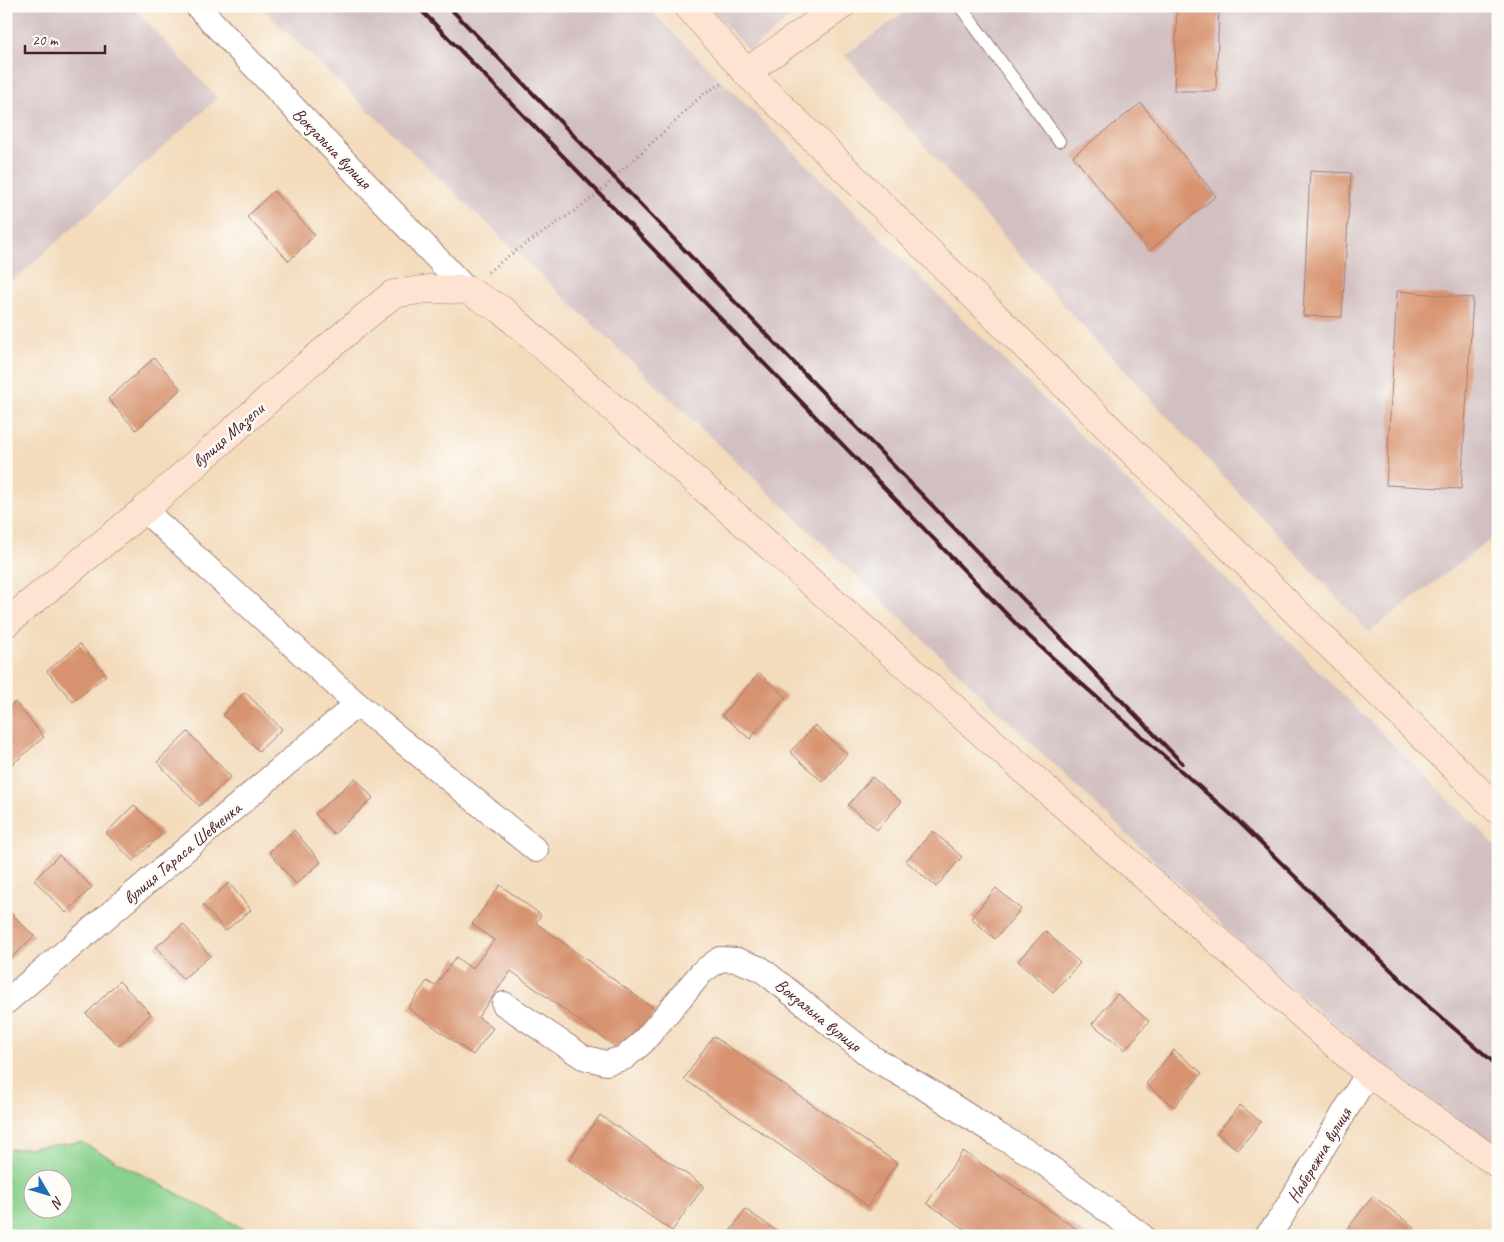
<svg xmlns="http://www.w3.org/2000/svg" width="1504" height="1242" viewBox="0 0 1504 1242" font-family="Caveat,sans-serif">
<rect width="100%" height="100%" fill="#fdfcf7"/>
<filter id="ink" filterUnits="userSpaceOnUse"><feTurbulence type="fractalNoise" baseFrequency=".02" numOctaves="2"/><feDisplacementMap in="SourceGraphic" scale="10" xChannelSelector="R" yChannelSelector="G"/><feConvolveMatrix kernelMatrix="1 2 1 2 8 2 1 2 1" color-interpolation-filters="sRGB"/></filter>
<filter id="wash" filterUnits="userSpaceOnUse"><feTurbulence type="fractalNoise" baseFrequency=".0096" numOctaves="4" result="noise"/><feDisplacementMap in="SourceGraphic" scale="20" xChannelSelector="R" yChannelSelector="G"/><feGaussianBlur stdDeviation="1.12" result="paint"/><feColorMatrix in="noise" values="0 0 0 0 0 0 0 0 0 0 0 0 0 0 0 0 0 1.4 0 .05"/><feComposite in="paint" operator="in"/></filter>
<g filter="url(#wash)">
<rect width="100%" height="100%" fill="#f3dbbc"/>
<g fill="#d2bfc1">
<polygon points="6,6 132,6 218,98 6,287"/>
<polygon points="259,6 646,6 1498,848 1498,1149 1378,1061 1261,962"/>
<polygon points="709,6 797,6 799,11 749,51"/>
<polygon points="913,6 1498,6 1498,534 1369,632 1076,319 845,55"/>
</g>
<path fill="#89d18d" stroke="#6a785c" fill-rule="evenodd" d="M81 1142 257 1236H6V1150ZM32 1180H62V1210H32Z"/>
<g id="blocks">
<g fill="#d79370">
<polygon points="1177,6 1219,6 1216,91 1174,91"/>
<polygon points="1141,103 1216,196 1149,251 1073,156"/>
<polygon points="1310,171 1351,173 1342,317 1303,316"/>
<polygon points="273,191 315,235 289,261 247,217"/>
<polygon points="1397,291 1473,298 1461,489 1386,485"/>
<polygon points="154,358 181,389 136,430 108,399"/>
<polygon points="80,644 106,675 73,702 47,671"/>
<polygon points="759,673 786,697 750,739 722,715"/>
<polygon points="245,692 282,729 259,751 223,715"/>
<polygon points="15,702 44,737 8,768 6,766 6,710"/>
<polygon points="815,725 847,754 823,782 790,752"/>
<polygon points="188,732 231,777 199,806 157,762"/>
<polygon points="872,777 901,802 877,830 848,805"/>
<polygon points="355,778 373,798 334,834 315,814"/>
<polygon points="134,805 162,834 133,861 106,833"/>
<polygon points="294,830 321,862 296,884 269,852"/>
<polygon points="933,831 962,857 936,887 906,861"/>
<polygon points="59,855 92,887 66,913 34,880"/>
<polygon points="229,883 251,910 225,931 203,905"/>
<polygon points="500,885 541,915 536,923 657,1011 625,1054 511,971 478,1017 493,1028 473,1055 408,1008 427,981 435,986 456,957 472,969 494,940 472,924"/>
<polygon points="996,888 1021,909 995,939 971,918"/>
<polygon points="6,908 34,936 6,963"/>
<polygon points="183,924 210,956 183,979 156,947"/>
<polygon points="1045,931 1080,963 1053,992 1018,961"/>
<polygon points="119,981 151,1014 119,1046 86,1014"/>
<polygon points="1117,994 1149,1021 1125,1050 1092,1024"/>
<polygon points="713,1036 897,1163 868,1206 684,1079"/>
<polygon points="1174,1050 1202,1073 1174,1107 1146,1084"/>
<polygon points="1240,1105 1261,1122 1238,1150 1217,1133"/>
<polygon points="600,1115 704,1186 672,1231 569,1160"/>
<polygon points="963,1151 1087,1236 975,1236 927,1203"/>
<polygon points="1373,1196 1415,1228 1410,1236 1348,1236 1344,1233"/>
<polygon points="745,1209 784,1236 727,1236"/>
</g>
</g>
</g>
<g filter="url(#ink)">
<use href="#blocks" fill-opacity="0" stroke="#9e7d74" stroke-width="1"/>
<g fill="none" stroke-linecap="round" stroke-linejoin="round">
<defs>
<polyline id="lane" points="960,6 1059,141"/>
<g id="street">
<polyline points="197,6 467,290"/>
<polyline points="144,510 357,704 536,850"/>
<polyline points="6,1002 357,704"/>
<polyline points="504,1004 583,1057 606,1063 624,1058 642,1043 702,972 720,959 737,960 761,969 873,1058 926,1089 998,1135 1033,1155 1142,1236"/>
<polyline points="1267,1236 1280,1219 1368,1073"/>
</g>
<g id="secondary">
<polyline points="688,6 746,72 1498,810"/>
<polyline points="746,72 841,6"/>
<polyline points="6,623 144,510 307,365 393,294 428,289 467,290 502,310 1368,1073 1498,1164"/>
</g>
</defs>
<use href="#lane" stroke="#9e7d74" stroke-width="14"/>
<use href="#street" stroke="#9e7d74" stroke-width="26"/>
<use href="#secondary" stroke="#9e7d74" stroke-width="29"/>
<polyline stroke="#9e7d74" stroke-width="3" stroke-dasharray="1 4" stroke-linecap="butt" points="488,272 507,257 576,210 599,193 615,177 678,119 691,105 706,92 722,84"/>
<use href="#lane" stroke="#fff" stroke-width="12"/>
<use href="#street" stroke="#fff" stroke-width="24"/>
<use href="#secondary" stroke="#fee3d2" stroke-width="28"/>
<g stroke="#4a1f2b" stroke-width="4">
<polyline points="417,6 599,193 1020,628 1076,679 1235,818 1429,1007 1498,1066"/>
<polyline points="448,6 1182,763"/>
</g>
</g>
</g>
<g text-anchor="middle" stroke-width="5" stroke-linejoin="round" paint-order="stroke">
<g font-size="18" fill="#4a1f2b" stroke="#fdfcf7">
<text transform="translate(332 148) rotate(46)" y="6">Вокзальна вулиця</text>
<text transform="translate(228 435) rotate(-41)" y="6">вулиця Мазепи</text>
<text transform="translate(182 853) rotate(-40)" y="6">вулиця Тараса Шевченка</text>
<text transform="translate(818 1015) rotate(39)" y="6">Вокзальна вулиця</text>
<text transform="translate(1319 1155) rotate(-59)" y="6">Набережна вулиця</text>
</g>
</g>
<rect width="1504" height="1242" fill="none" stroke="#fdfcf7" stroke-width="25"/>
<g transform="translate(48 1194) rotate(128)"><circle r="24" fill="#fdfcf7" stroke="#b5a4a5"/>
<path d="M0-4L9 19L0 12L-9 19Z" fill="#1f6fb2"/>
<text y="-8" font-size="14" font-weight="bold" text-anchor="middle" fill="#4a1f2b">N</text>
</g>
<path d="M25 45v8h80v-8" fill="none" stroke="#4a1f2b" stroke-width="2.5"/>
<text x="32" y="45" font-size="15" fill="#4a1f2b" stroke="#fdfcf7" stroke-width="4" paint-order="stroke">20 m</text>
</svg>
